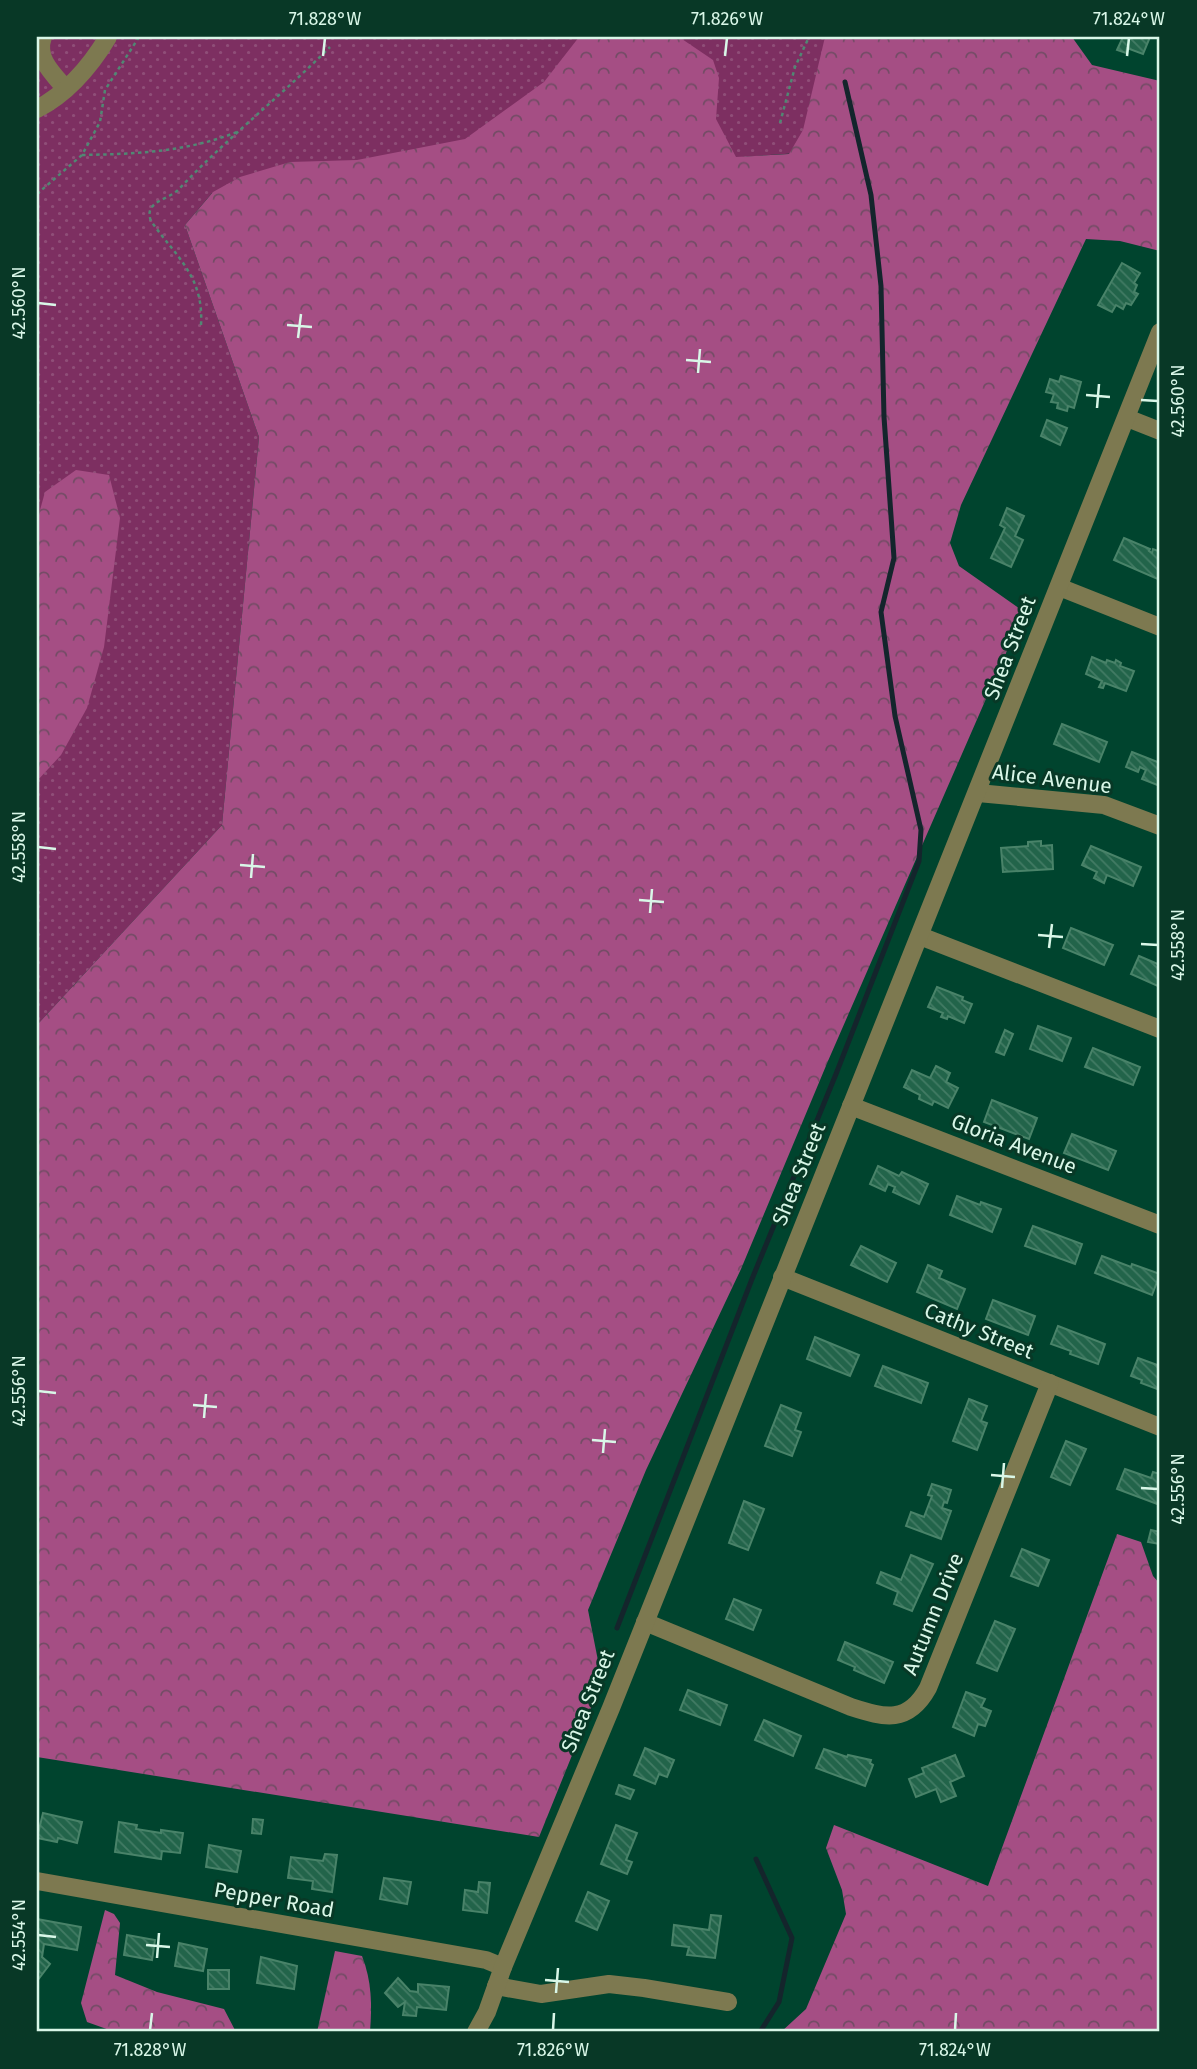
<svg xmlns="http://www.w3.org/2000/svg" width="1197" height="2069" viewBox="0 0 1197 2069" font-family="'Fira Sans',sans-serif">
<defs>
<pattern id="grass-dots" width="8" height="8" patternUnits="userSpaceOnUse" patternTransform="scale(1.75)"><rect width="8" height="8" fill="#7d2f61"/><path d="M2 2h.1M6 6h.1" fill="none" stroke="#8f4e78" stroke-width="1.8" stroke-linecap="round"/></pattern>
<pattern id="forest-crowns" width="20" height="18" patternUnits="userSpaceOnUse" patternTransform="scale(1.75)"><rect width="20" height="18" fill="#a54e84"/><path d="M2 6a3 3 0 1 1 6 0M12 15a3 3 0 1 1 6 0" fill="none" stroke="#734c65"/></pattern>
<pattern id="building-back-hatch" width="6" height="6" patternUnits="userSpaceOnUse" patternTransform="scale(1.75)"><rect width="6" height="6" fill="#22644a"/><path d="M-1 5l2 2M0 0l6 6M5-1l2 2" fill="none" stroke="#427b64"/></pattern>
</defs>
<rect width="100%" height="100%" fill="#00442e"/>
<polygon fill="url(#grass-dots)" points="37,37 923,37 902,146 212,193 185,225 259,437 222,825 37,1025"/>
<g fill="url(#forest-crowns)">
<polygon points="579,37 679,37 713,60 719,78 716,119 736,157 789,154 803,130 825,37 1072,37 1092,65 1160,81 1160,251 1120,241 1086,239 961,505 950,543 959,566 1020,609 1023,614 828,1061 741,1269 646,1470 588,1610 602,1681 539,1837 37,1757 37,1025 222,825 259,437 185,225 213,192 240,177 290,162 357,160 465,139 544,82"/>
<polygon points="76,470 109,475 120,518 104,647 87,708 61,755 37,781 37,521 45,492"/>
<polygon points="1117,1534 1141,1542 1153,1576 1160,1584 1160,2032 781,2032 806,2009 846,1914 842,1890 826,1848 834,1825 988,1886"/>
<polygon points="105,1910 114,1914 120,1923 115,1975 157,1992 224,2009 236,2032 115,2032 87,2022 81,2003"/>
<path d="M335 1951 362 1956C372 1982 372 2005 370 2032H317Z"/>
</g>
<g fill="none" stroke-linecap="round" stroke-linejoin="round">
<g stroke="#14252c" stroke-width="5">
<polyline points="617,1628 752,1279 836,1074 919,861 921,830 895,716 881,612 894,558 884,417 881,286 871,195 845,82"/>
<polyline points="756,1859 792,1938 779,2002 760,2032"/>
</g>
</g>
<g fill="url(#building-back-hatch)" stroke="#498369" stroke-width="2">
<polygon points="1123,37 1150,37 1143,54 1127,48 1126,53 1117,50"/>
<polygon points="1122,263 1140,273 1134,283 1137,285 1134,292 1138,294 1131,305 1126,303 1123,309 1116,305 1112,312 1098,305"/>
<polygon points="1061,376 1081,382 1074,408 1068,406 1067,411 1057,408 1058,403 1051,402 1054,394 1046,392 1050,379 1059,382"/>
<polygon points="1047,420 1067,428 1060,445 1041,436"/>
<polygon points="1007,508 1024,516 1015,536 1023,540 1011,567 991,558 1005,528 1000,525"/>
<polygon points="1124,538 1150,549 1149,551 1152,553 1153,549 1158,551 1160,548 1160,580 1114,560"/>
<polygon points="1092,657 1106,663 1107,660 1115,663 1116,660 1121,663 1120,666 1134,671 1126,691 1105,683 1103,688 1099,687 1102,681 1086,674"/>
<polygon points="1062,724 1107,742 1099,762 1054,744"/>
<polygon points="1132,752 1160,763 1160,786 1142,779 1146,770 1140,767 1138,772 1126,767"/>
<polygon points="1041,841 1041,846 1052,845 1053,869 1003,872 1001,848 1028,846 1028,842"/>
<polygon points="1091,846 1141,867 1133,886 1107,875 1104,883 1094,878 1097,872 1082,865"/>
<polygon points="1071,928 1113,945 1104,965 1063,948"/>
<polygon points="1139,956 1160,965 1160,987 1131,974"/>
<polygon points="937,987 963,997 962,1000 972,1004 964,1023 948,1016 947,1019 941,1017 943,1013 928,1007"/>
<polygon points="1038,1026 1071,1038 1062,1061 1030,1049"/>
<polygon points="1005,1030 1013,1034 1004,1055 996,1052"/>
<polygon points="1093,1048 1140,1067 1133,1085 1085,1067"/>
<polygon points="936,1066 950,1073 946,1082 958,1088 948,1108 934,1101 932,1105 919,1099 920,1095 904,1087 912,1070 930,1078"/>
<polygon points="992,1100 1037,1118 1029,1139 984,1122"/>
<polygon points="1072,1134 1116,1151 1108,1170 1064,1153"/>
<polygon points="878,1166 899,1176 902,1172 928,1184 919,1204 893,1192 895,1187 888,1184 885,1191 870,1184"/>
<polygon points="957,1196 980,1205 981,1202 1001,1209 992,1232 950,1215"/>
<polygon points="1033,1226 1082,1244 1075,1264 1025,1246"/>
<polygon points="861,1246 896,1263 887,1282 851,1265"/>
<polygon points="1102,1256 1131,1267 1132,1264 1160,1274 1152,1295 1095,1273"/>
<polygon points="928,1265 942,1271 939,1278 965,1289 957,1309 917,1292"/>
<polygon points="993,1300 1035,1316 1028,1335 986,1319"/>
<polygon points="1058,1326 1105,1344 1098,1364 1070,1354 1071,1351 1051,1344"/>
<polygon points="815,1337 859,1355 850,1376 807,1359"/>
<polygon points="1138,1358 1160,1366 1160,1390 1141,1383 1142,1380 1131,1376"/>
<polygon points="883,1366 928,1383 921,1403 875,1386"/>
<polygon points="969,1399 987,1406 981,1421 987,1423 977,1450 953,1441"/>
<polygon points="781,1405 801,1413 795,1430 801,1432 792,1456 765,1446"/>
<polygon points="1066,1441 1086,1449 1070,1485 1051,1477"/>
<polygon points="1125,1469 1151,1478 1153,1472 1160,1474 1160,1505 1117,1489"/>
<polygon points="932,1484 951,1490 947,1503 944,1502 942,1508 951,1511 941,1539 906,1526 911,1512 924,1517 932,1496 928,1495"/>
<polygon points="744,1501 764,1509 748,1550 729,1543"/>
<polygon points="1151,1530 1160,1532 1160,1544 1148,1542"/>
<polygon points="1022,1549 1049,1560 1038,1586 1011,1576"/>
<polygon points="911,1555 933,1564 912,1611 894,1604 898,1592 877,1583 881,1572 901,1580"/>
<polygon points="734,1599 761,1610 753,1630 726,1619"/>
<polygon points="995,1621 1015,1629 997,1671 977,1663"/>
<polygon points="845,1642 893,1662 884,1683 854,1670 855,1667 838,1660"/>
<polygon points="688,1690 727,1705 720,1725 680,1710"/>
<polygon points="966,1692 985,1699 981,1707 991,1711 985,1726 978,1724 974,1736 953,1727"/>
<polygon points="764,1720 801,1736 793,1756 755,1740"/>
<polygon points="645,1748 674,1760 667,1777 659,1774 655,1784 634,1775"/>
<polygon points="824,1749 847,1757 848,1755 871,1760 870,1763 873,1765 865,1786 816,1768"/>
<polygon points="955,1755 964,1776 950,1782 956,1796 941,1802 936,1789 916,1797 909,1779 924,1773 922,1768"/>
<polygon points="619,1785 634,1790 630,1799 616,1794"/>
<polygon points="43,1813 82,1822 77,1843 58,1838 57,1842 37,1838"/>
<polygon points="253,1819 263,1820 261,1834 252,1833"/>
<polygon points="119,1822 137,1825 136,1829 161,1833 161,1830 183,1833 180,1853 162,1851 161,1859 115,1852"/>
<polygon points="616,1825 637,1833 626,1860 632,1862 627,1874 601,1864"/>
<polygon points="209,1845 241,1851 237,1872 206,1867"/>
<polygon points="325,1854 337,1855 332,1892 312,1889 313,1881 288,1878 291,1857 323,1861"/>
<polygon points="384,1878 411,1882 407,1904 380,1899"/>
<polygon points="479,1882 490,1883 487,1913 463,1910 465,1890 478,1892"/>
<polygon points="588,1892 609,1901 597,1930 576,1921"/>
<polygon points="711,1915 721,1916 715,1958 687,1955 689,1947 672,1945 674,1925 709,1930"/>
<polygon points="37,1919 81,1927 77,1950 44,1944 42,1957 50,1964 37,1981"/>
<polygon points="127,1935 155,1940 152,1960 124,1955"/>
<polygon points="179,1943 207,1949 203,1971 175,1966"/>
<polygon points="261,1957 297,1966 294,1989 257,1983"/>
<rect x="208" y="1970" width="21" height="19"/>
<polygon points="398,1978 410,1991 418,1992 418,1984 449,1987 446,2010 417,2007 416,2016 403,2015 405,2002 398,2007 385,1993"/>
</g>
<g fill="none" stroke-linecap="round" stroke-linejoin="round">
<g stroke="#518773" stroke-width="2.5" stroke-dasharray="3.5 3.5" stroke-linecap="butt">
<polyline points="780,123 795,67 809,37"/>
<path d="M82 155C136 154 186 152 237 132"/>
<polyline points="37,194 82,155 100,122 105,90 139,37"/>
<path d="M201 325C204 276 176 257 151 221 143 201 169 200 179 189 226 139 281 96 330 47"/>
</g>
<g stroke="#7d7950" stroke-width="18">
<path d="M43 37C35 58 53 74 66 89"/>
<path d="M37 109C68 93 90 67 108 37"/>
<polyline points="1127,418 1160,431"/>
<polyline points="1059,587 1160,627"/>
<polyline points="978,793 1104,805 1160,826"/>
<polyline points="920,936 1160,1029"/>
<polyline points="851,1106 1160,1225"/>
<polyline points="782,1277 1160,1427"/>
<path d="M645 1622 851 1707C885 1718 908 1724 928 1688L1050 1383"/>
<polyline points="37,1881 486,1960 503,1967"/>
<polyline points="496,1986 541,1994 609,1984 644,1988 728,2002"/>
<polyline points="476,2032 487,2012 503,1967 611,1708 1160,332"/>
</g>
</g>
<path fill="none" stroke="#d9f7e8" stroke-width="2.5" d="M323 56 325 38M725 56 727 38M1127 56 1129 38M38 303 56 305M287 325 312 327M298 338 301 314M686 360 711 362M698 373 700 349M1086 395 1110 397M1141 400 1158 401M1097 408 1099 384M38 847 56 849M240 865 265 867M251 878 253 854M639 900 664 902M650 913 652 889M1038 935 1063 937M1141 944 1158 945M1049 948 1052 924M38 1391 56 1393M193 1405 217 1407M204 1418 206 1394M592 1440 616 1442M603 1453 605 1429M991 1475 1015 1477M1002 1488 1004 1463M1141 1488 1158 1489M38 1935 56 1937M146 1945 170 1947M157 1958 159 1933M545 1980 569 1982M556 1993 558 1968M150 2030 152 2013M553 2030 554 2013M955 2030 956 2013"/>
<g text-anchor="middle" stroke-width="6" stroke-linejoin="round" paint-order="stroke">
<g font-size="21" fill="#d9f7e8" stroke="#083826">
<text transform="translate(1010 648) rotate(-69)" y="7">Shea Street</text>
<text transform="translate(1052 779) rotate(7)" y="7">Alice Avenue</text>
<text transform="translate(1014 1144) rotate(21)" y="7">Gloria Avenue</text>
<text transform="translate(799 1174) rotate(-68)" y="7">Shea Street</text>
<text transform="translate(979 1331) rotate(22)" y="7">Cathy Street</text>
<text transform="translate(933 1614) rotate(-68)" y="7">Autumn Drive</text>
<text transform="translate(588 1701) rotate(-68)" y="7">Shea Street</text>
<text transform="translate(274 1900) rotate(10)" y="7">Pepper Road</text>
</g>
</g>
<rect width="1197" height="2069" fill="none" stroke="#083826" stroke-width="77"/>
<rect x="38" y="38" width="1120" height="1992" fill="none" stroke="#d9f7e8" stroke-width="2.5"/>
<g font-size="18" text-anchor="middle" fill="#d9f7e8">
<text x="325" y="25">71.828°W</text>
<text x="727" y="25">71.826°W</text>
<text x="1129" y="25">71.824°W</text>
<text transform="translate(19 303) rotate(-90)" y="6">42.560°N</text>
<text transform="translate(1178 401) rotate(-90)" y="6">42.560°N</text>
<text transform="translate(19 847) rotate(-90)" y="6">42.558°N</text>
<text transform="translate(1178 945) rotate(-90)" y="6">42.558°N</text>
<text transform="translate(19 1391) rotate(-90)" y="6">42.556°N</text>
<text transform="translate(1178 1489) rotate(-90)" y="6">42.556°N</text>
<text transform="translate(19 1935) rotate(-90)" y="6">42.554°N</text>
<text x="150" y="2056">71.828°W</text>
<text x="553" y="2056">71.826°W</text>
<text x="955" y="2056">71.824°W</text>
</g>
</svg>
